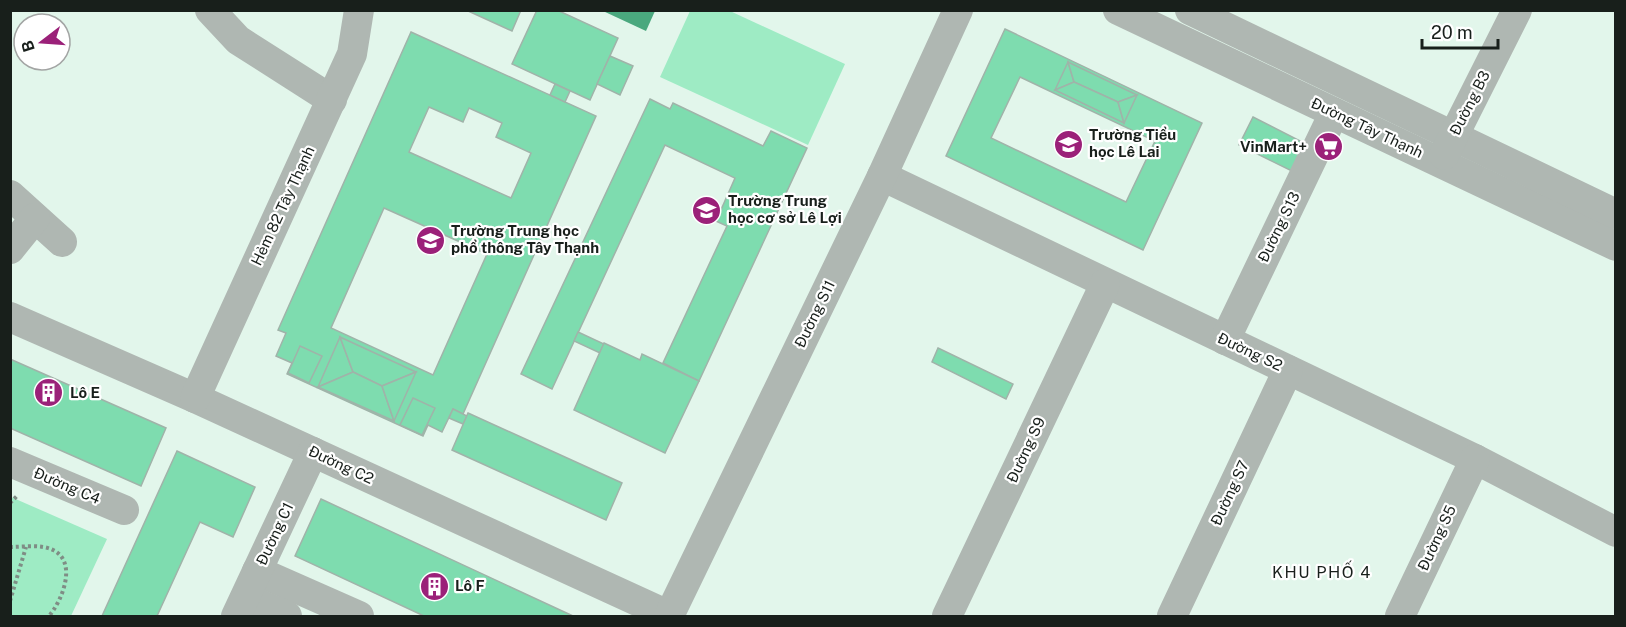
<svg xmlns="http://www.w3.org/2000/svg" width="1626" height="627" viewBox="0 0 1626 627" font-family="'Public Sans',sans-serif">
<rect width="100%" height="100%" fill="#e2f6eb"/>
<g fill="#9eebc4">
<polygon points="690,11 730,11 845,64 808,145 660,77"/>
<polygon points="11,497 107,539 71,616 11,616"/>
</g>
<polygon fill="#4aa87e" points="603,11 655,11 646,31"/>
<g fill="#7edcaf" stroke="#a0b3a9" stroke-width="1.5" fill-rule="evenodd">
<polygon points="466,10 521,10 512,31"/>
<polygon points="537,10 557,10 618,38 590,100 512,64"/>
<path d="M1005 29 1202 123 1143 250 946 156ZM1020 77 1155 141 1126 202 991 138Z"/>
<path d="M411 32 596 116 463 414 453 409 442 432 428 425 423 436 287 374 292 363 276 356 286 333 278 330ZM429 107 463 122 469 108 502 123 496 137 531 153 511 198 409 152ZM384 208 487 254 433 375 331 328Z"/>
<polygon points="610,56 633,66 620,95 597,84"/>
<polygon points="1068,62 1074,82 1055,90"/>
<polygon points="1068,62 1137,95 1118,102 1074,82"/>
<polygon points="1074,82 1118,102 1124,123 1055,90"/>
<polygon points="555,84 570,91 565,102 550,95"/>
<polygon points="1137,95 1124,123 1118,102"/>
<polygon points="650,99 670,109 673,103 763,146 771,131 807,148 699,381 663,363 727,226 716,221 735,178 665,145 552,389 521,374"/>
<polygon points="1253,117 1312,147 1298,174 1239,145"/>
<polygon points="578,332 604,344 600,353 574,341"/>
<polygon points="340,337 353,372 318,387"/>
<polygon points="340,337 416,372 382,386 353,372"/>
<polygon points="604,343 640,360 642,354 699,381 665,453 574,410"/>
<polygon points="300,346 322,356 309,383 288,373"/>
<polygon points="938,348 1013,384 1006,399 932,362"/>
<polygon points="10,359 166,428 141,486 10,428"/>
<polygon points="353,372 382,386 394,421 318,387"/>
<polygon points="416,372 394,421 382,386"/>
<polygon points="413,398 435,408 422,435 400,425"/>
<polygon points="453,409 467,416 463,424 449,418"/>
<polygon points="468,413 622,483 606,520 452,450"/>
<polygon points="177,451 255,487 233,537 200,522 157,616 102,616"/>
<polygon points="321,499 573,616 424,616 295,556"/>
</g>
<g fill="none" stroke-linecap="round" stroke-linejoin="round">
<g stroke="#7f8d85" stroke-width="4" stroke-dasharray="3 3" stroke-linecap="butt">
<polyline points="10,503 18,495"/>
<path d="M10 547C24 547 41 544 53 550 78 562 62 601 49 616"/>
<polyline points="10,601 26,547"/>
</g>
<g stroke="#afb7b2" stroke-width="30">
<polyline points="210,10 238,40 332,100"/>
<polyline points="1118,10 1616,246"/>
<polyline points="1190,10 1616,214"/>
<polyline points="1444,155 1517,10"/>
<polyline points="882,176 1475,459 1616,532"/>
<polyline points="10,195 62,242"/>
<polyline points="10,249 35,218"/>
<polyline points="10,317 195,398 670,616"/>
<polyline points="1225,340 1334,113"/>
<polyline points="195,398 352,54 359,10"/>
<polyline points="10,462 124,510"/>
<polyline points="257,571 359,616"/>
<polyline points="245,598 287,616"/>
<polyline points="236,616 313,452"/>
<polyline points="669,616 882,176 958,10"/>
<polyline points="947,616 1105,284"/>
<polyline points="1172,616 1288,370"/>
<polyline points="1400,616 1475,459"/>
</g>
</g>
<defs>
<symbol id="school-disc" viewBox="-11 -11 22 22"><circle r="9.5" fill="#9b2179" stroke="#fff"/><path d="M0-5L7-2L0 1L-7-2ZM-4 1L0 2.5L4 1V4Q0 6-4 4Z" fill="#fff"/></symbol>
<symbol id="supermarket-disc" viewBox="-11 -11 22 22"><circle r="9.5" fill="#9b2179" stroke="#fff"/><path d="M-6-5.5h2.5l.6 2H6L4.5 2H-2.5L-4.4-4H-6ZM-1.5 3.2a1.3 1.3 0 1 0 .1 0ZM3 3.2a1.3 1.3 0 1 0 .1 0Z" fill="#fff"/></symbol>
<symbol id="building-disc" viewBox="-11 -11 22 22"><circle r="9.5" fill="#9b2179" stroke="#fff"/><path d="M-4-6H4V6H1V3H-1V6H-4ZM-2.5-4.3h1.7v1.8h-1.7ZM.8-4.3h1.7v1.8H.8ZM-2.5-1h1.7V.8h-1.7ZM.8-1h1.7V.8H.8Z" fill="#fff"/></symbol>
</defs>
<g fill-rule="evenodd">
<use href="#school-disc" x="1052" y="128" width="33" height="33"/>
<use href="#supermarket-disc" x="1312" y="130" width="33" height="33"/>
<use href="#school-disc" x="690" y="194" width="33" height="33"/>
<use href="#school-disc" x="414" y="224" width="33" height="33"/>
<use href="#building-disc" x="32" y="376" width="33" height="33"/>
<use href="#building-disc" x="418" y="570" width="33" height="33"/>
</g>
<g text-anchor="middle" stroke-width="4.5" stroke-linejoin="round" paint-order="stroke">
<g font-size="15" fill="#181f1b" stroke="#fff">
<text transform="translate(1470 103) rotate(-63)" y="5">Đường B3</text>
<text transform="translate(1367 128) rotate(25)" y="5">Đường Tây Thạnh</text>
<text transform="translate(283 206) rotate(-65)" y="5">Hẻm 82 Tây Thạnh</text>
<text transform="translate(1279 227) rotate(-64)" y="5">Đường S13</text>
<text transform="translate(815 314) rotate(-64)" y="5">Đường S11</text>
<text transform="translate(1250 352) rotate(25)" y="5">Đường S2</text>
<text transform="translate(1026 450) rotate(-65)" y="5">Đường S9</text>
<text transform="translate(341 465) rotate(25)" y="5">Đường C2</text>
<text transform="translate(67 486) rotate(23)" y="5">Đường C4</text>
<text transform="translate(1230 493) rotate(-65)" y="5">Đường S7</text>
<text transform="translate(275 534) rotate(-65)" y="5">Đường C1</text>
<text transform="translate(1437 538) rotate(-65)" y="5">Đường S5</text>
</g>
<g font-size="15" font-weight="bold" fill="#181f1b" stroke="#fff" text-anchor="start">
<text x="1089" y="140">Trường Tiểu<tspan x="1089" dy="17">học Lê Lai</tspan></text>
<text x="1307" y="152" text-anchor="end">VinMart+</text>
<text x="728" y="206">Trường Trung<tspan x="728" dy="17">học cơ sở Lê Lợi</tspan></text>
<text x="451" y="236">Trường Trung học<tspan x="451" dy="17">phổ thông Tây Thạnh</tspan></text>
<text x="70" y="398">Lô E</text>
<text x="455" y="591">Lô F</text>
</g>
<g font-size="16" letter-spacing="1.5" fill="#181f1b" stroke="#fff">
<text x="1322" y="578">KHU PHỐ 4</text>
</g>
</g>
<rect width="1626" height="627" fill="none" stroke="#181f1b" stroke-width="24"/>
<g transform="translate(42 42) rotate(253)"><circle r="28" fill="#ffffff" stroke="#a3a5a4" stroke-width="1.5"/>
<path d="M0-4.5L10 22L0 15L-10 22Z" fill="#9b2179"/>
<text y="-9" font-size="16" font-weight="bold" text-anchor="middle" fill="#181f1b">B</text>
</g>
<path d="M1422 39v9h76v-9" fill="none" stroke="#181f1b" stroke-width="3"/>
<text x="1431" y="39" font-size="18" fill="#181f1b" stroke="#ffffff" stroke-width="4.5" paint-order="stroke">20 m</text>
</svg>
